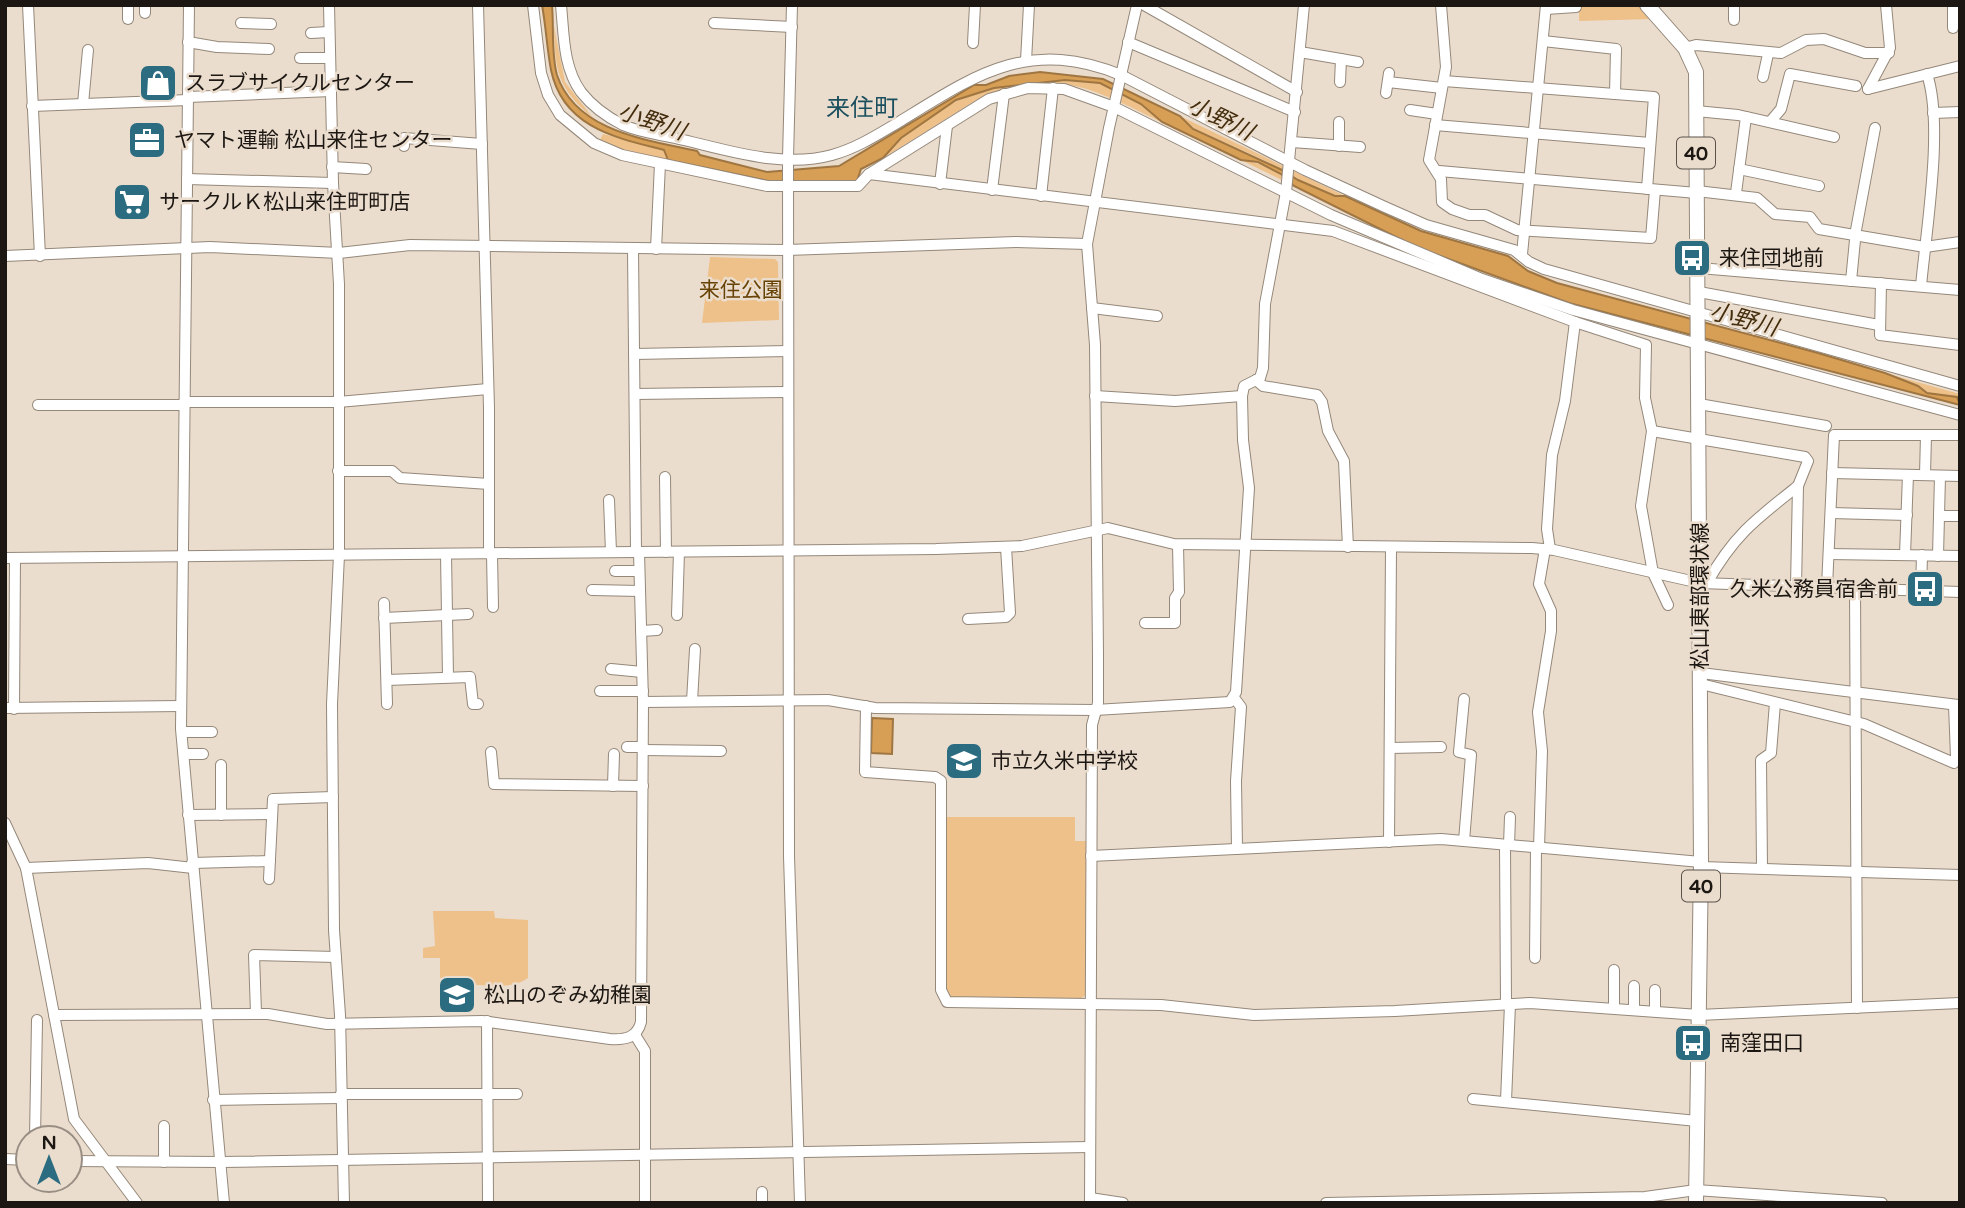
<svg xmlns="http://www.w3.org/2000/svg" width="1965" height="1208" viewBox="0 0 1965 1208" font-family="'Varela Round','Noto Sans JP',sans-serif">
<rect width="100%" height="100%" fill="#ebddce"/>
<g fill="#eec18a">
<polygon points="1579,5 1639,5 1653,19 1579,21"/>
<path d="M554 26 565 82 593 118C557 88 555 71 554 26Z"/>
<path d="M1065 80 1100 83 1141 104 1161 122C1124 104 1087 83 1045 82Z"/>
<path d="M1010 86 978 99 883 158C914 122 962 90 1010 86Z"/>
<path d="M1180 116 1345 196C1321 197 1300 179 1280 169 1252 153 1221 142 1191 127Z"/>
<polygon points="603,134 664,150 668,160 618,148 600,140"/>
<path d="M1241 160C1263 163 1278 171 1294 186Z"/>
<polygon points="710,257 775,259 778,262 779,320 702,323"/>
<polygon points="1885,373 1960,394 1960,399 1927,393 1918,386"/>
<polygon points="944,817 1075,817 1075,841 1086,841 1087,994 1080,999 950,1001 944,990"/>
<path d="M433 911H494L495 918 528 920V978C511 991 482 984 460 984L459 977 440 978V958H423V948L435 946Z"/>
</g>
<g fill="#d79e55" stroke="#9f7641" stroke-width="2">
<path d="M542 5H552C554 27 551 54 557 75 576 132 648 140 697 151L700 155 767 172 839 166 974 85H986L1009 76 1040 72 1103 79 1180 116 1193 129 1282 170 1298 180 1335 196H1345L1421 231 1508 256 1528 271 1557 283 1818 353 1885 373 1918 386 1927 393 1957 397 1960 405 1569 303 1416 247 1294 186 1281 174 1258 162 1241 160 1162 122 1141 104 1100 83 1065 80 994 88 956 100 901 138 883 158 861 169 857 181 773 182 668 160 664 150C617 138 563 128 551 70 547 49 546 27 542 5Z"/>
<polygon points="872,718 893,719 892,754 871,753"/>
</g>
<g fill="none" stroke-linecap="round" stroke-linejoin="round">
<defs>
<g id="minor">
<polyline points="28,5 40,256"/>
<polyline points="128,5 128,19"/>
<polyline points="145,5 145,13"/>
<polyline points="189,5 181,729 224,1203"/>
<polyline points="329,5 333,183 339,284 339,555 332,704 334,930 340,1015 344,1203"/>
<polyline points="478,5 489,408 489,554"/>
<polyline points="533,5 541,73 548,95 560,115 594,143 622,155 767,186 858,186 869,174 989,99 1028,88 1064,89 1114,107 1331,215 1482,279 1573,310 1960,415"/>
<path d="M561 5C564 35 563 67 581 92 592 106 607 117 623 125 639 132 658 134 675 138 724 149 781 169 832 155 857 148 877 135 899 122 975 75 1028 37 1121 75L1305 170 1385 207 1426 225 1514 250 1529 262 1544 269 1960 386"/>
<polyline points="792,5 788,158 789,856 800,1203"/>
<polyline points="1144,5 1297,92"/>
<polyline points="1441,5 1446,67 1429,160 1441,179 1442,202 1452,209 1469,215 1485,215 1517,230 1651,238 1655,190"/>
<polyline points="1953,5 1953,28"/>
<polyline points="1546,9 1576,7"/>
<polyline points="1734,20 1734,5"/>
<polyline points="241,23 271,24"/>
<polyline points="714,23 792,27"/>
<polyline points="311,33 329,32"/>
<polyline points="1543,41 1616,49 1615,94"/>
<polyline points="188,42 217,47 269,49"/>
<polyline points="1128,42 1295,112"/>
<polyline points="973,43 975,5"/>
<polyline points="1685,48 1696,45 1781,53 1806,40 1824,39 1865,53 1889,53"/>
<polyline points="1300,52 1358,62"/>
<polyline points="300,58 330,58"/>
<polyline points="1026,61 1029,5"/>
<polyline points="1763,77 1768,54"/>
<polyline points="1444,81 1654,97 1647,189"/>
<polyline points="1340,82 1341,59"/>
<polyline points="1388,82 1442,88"/>
<polyline points="1868,89 1960,66"/>
<polyline points="1868,89 1890,48 1886,5"/>
<polyline points="1386,93 1389,73"/>
<polyline points="188,97 331,91"/>
<polyline points="83,104 88,50"/>
<polyline points="32,106 188,100"/>
<polyline points="1410,110 1437,114"/>
<polyline points="1696,111 1738,115 1834,137"/>
<polyline points="1933,113 1960,112"/>
<polyline points="1339,122 1339,146"/>
<polyline points="1770,122 1781,109 1790,74 1856,86"/>
<polyline points="1435,125 1650,143"/>
<polyline points="1292,142 1360,147"/>
<polyline points="404,146 404,138 482,144"/>
<polyline points="332,167 366,169"/>
<polyline points="1739,169 1819,186"/>
<polyline points="1439,171 1697,193"/>
<polyline points="869,174 1333,231 1575,322 1646,345 1645,398 1652,431 1641,506 1653,573 1668,605"/>
<polyline points="187,179 333,183"/>
<polyline points="940,184 947,126"/>
<polyline points="992,190 1004,94"/>
<polyline points="1697,191 1757,198 1775,214 1810,217 1819,229 1925,247 1960,242"/>
<polyline points="1736,193 1746,117"/>
<polyline points="1041,196 1053,88"/>
<polyline points="633,249 636,552"/>
<polyline points="656,249 660,164"/>
<polyline points="1522,254 1546,5"/>
<polyline points="5,256 210,247 339,253 410,245 787,250 1016,242 1087,244"/>
<polyline points="1699,268 1960,290"/>
<polyline points="1851,281 1856,230 1875,128"/>
<polyline points="1881,283 1880,335 1960,345"/>
<path d="M1921 286C1926 231 1944 125 1927 74"/>
<polyline points="1699,292 1879,325"/>
<polyline points="1092,308 1157,316"/>
<polyline points="634,354 788,351"/>
<polyline points="1256,380 1263,386 1317,395 1322,402 1328,431 1344,461 1348,547"/>
<polyline points="635,394 788,392"/>
<polyline points="1095,396 1175,401 1242,396"/>
<polyline points="184,402 338,402 488,389"/>
<polyline points="1699,404 1826,426"/>
<polyline points="38,405 184,405"/>
<polyline points="1652,431 1805,457 1808,461 1798,486 1796,586"/>
<polyline points="338,471 392,471 400,478 489,484"/>
<polyline points="1832,473 1960,476"/>
<polyline points="1925,475 1926,435"/>
<polyline points="665,477 666,552"/>
<polyline points="609,500 611,552"/>
<polyline points="1831,513 1907,515"/>
<polyline points="1939,516 1960,516"/>
<polyline points="1550,549 1547,529 1552,455 1565,401 1575,322"/>
<polyline points="639,552 643,702 828,700 875,708 1095,710 1230,702 1236,692 1249,488 1243,440 1242,396 1244,386 1260,378 1263,368 1265,304 1286,192 1304,5"/>
<polyline points="446,554 448,677"/>
<polyline points="492,554 493,607"/>
<polyline points="1829,554 1960,556"/>
<polyline points="1905,555 1908,475"/>
<polyline points="1938,556 1940,476"/>
<polyline points="5,558 936,549 1022,546 1108,528 1174,544 1532,548 1554,550 1700,583 1960,592"/>
<polyline points="615,571 639,571"/>
<path d="M1707 583C1734 535 1756 519 1798 486"/>
<polyline points="1827,587 1834,435 1960,435"/>
<polyline points="1855,588 1857,1008"/>
<polyline points="592,590 640,591"/>
<polyline points="1921,591 1922,555"/>
<polyline points="384,603 387,704"/>
<polyline points="677,615 679,552"/>
<polyline points="384,618 468,614"/>
<polyline points="968,619 1006,617 1010,613 1006,547"/>
<polyline points="1145,623 1175,623 1175,598 1179,592 1178,545"/>
<polyline points="641,631 657,630"/>
<polyline points="611,669 642,672"/>
<polyline points="1701,673 1958,705"/>
<polyline points="387,680 470,677 473,704 478,704"/>
<polyline points="1701,684 1864,724 1954,763 1956,757 1954,705"/>
<polyline points="600,691 643,691"/>
<polyline points="1235,699 1241,707 1236,781 1237,849"/>
<polyline points="692,701 695,649"/>
<polyline points="866,706 865,772 935,777 941,781 941,990 947,1002 1161,1005 1254,1015 1395,1011 1530,1003 1699,1015 1960,1003"/>
<polyline points="5,708 181,706"/>
<polyline points="14,709 15,558"/>
<polyline points="182,732 212,732"/>
<polyline points="627,747 643,747"/>
<polyline points="1390,748 1441,747"/>
<polyline points="643,750 721,751"/>
<polyline points="491,752 494,784 643,786"/>
<polyline points="184,754 203,754"/>
<polyline points="221,765 221,815"/>
<polyline points="613,786 614,754"/>
<polyline points="188,815 272,814"/>
<polyline points="5,823 26,868 74,1119 137,1203"/>
<polyline points="1464,841 1471,755 1459,752 1464,699"/>
<polyline points="1389,842 1391,548"/>
<polyline points="1505,845 1506,1004"/>
<polyline points="1509,845 1510,817"/>
<polyline points="1539,848 1542,751 1538,712 1551,631 1551,611 1539,584 1545,549"/>
<polyline points="1091,856 1441,839 1701,862"/>
<polyline points="192,863 270,861"/>
<polyline points="1701,867 1960,875"/>
<polyline points="26,868 148,863 193,868"/>
<polyline points="1762,868 1761,760 1771,753 1775,703"/>
<polyline points="269,879 273,799 333,797"/>
<polyline points="1535,958 1536,848"/>
<polyline points="1614,970 1614,1008"/>
<polyline points="1634,986 1634,1010"/>
<polyline points="1655,990 1655,1011"/>
<polyline points="256,1013 254,955 336,957"/>
<path d="M54 1015 268 1014 327 1024 482 1021 610 1039C625 1040 637 1038 641 1022L643 702"/>
<polyline points="487,1021 488,1203"/>
<polyline points="635,1035 645,1051 645,1203"/>
<polyline points="341,1094 517,1094"/>
<polyline points="1473,1099 1697,1121"/>
<polyline points="213,1100 341,1098"/>
<polyline points="1506,1101 1510,1004"/>
<polyline points="164,1126 164,1162"/>
<polyline points="35,1138 37,1020"/>
<polyline points="5,1159 28,1160"/>
<polyline points="70,1161 222,1162 1090,1147"/>
<polyline points="1090,1198 1123,1203"/>
<polyline points="762,1203 762,1192"/>
<polyline points="1090,1203 1092,725 1098,703 1098,654 1095,345 1087,244 1109,128 1137,5"/>
<polyline points="1326,1203 1645,1197 1696,1190 1882,1203"/>
</g>
<polyline id="major" points="1647,5 1685,48 1696,72 1701,862 1696,1203"/>
</defs>
<use href="#minor" stroke="#94887a" stroke-width="12"/>
<use href="#major" stroke="#94887a" stroke-width="16"/>
<use href="#minor" stroke="#fff" stroke-width="10"/>
<use href="#major" stroke="#fff" stroke-width="14"/>
</g>
<defs>
<symbol id="shop-square" viewBox="-11 -11 22 22"><rect x="-9" y="-9" width="18" height="18" rx="4" fill="#2b6c80" stroke="#ebddce"/><path d="M-5-2.5h2.3a2.7 3.5 0 0 1 5.4 0H5L5.5 6h-11ZM-1.5-2.5h3a1.5 2.3 0 0 0-3 0Z" fill="#fff"/></symbol>
<symbol id="office-square" viewBox="-11 -11 22 22"><rect x="-9" y="-9" width="18" height="18" rx="4" fill="#2b6c80" stroke="#ebddce"/><path d="M-6-3h4V-5.5h4V-3h4V5H-6ZM-1-4.5V-3h2v-1.5ZM-6 0V1H6V0Z" fill="#fff"/></symbol>
<symbol id="supermarket-square" viewBox="-11 -11 22 22"><rect x="-9" y="-9" width="18" height="18" rx="4" fill="#2b6c80" stroke="#ebddce"/><path d="M-6-5.5h2.5l.6 2H6L4.5 2H-2.5L-4.4-4H-6ZM-1.5 3.2a1.3 1.3 0 1 0 .1 0ZM3 3.2a1.3 1.3 0 1 0 .1 0Z" fill="#fff"/></symbol>
<symbol id="bus-square" viewBox="-11 -11 22 22"><rect x="-9" y="-9" width="18" height="18" rx="4" fill="#2b6c80" stroke="#ebddce"/><path d="M-5-6H5V4H4V6H2V4H-2V6H-4V4H-5ZM-3.5-4V0h7V-4ZM-3.5 1.2v1.5H-2V1.2ZM2 1.2v1.5H3.5V1.2Z" fill="#fff"/></symbol>
<symbol id="school-square" viewBox="-11 -11 22 22"><rect x="-9" y="-9" width="18" height="18" rx="4" fill="#2b6c80" stroke="#ebddce"/><path d="M0-5L7-2L0 1L-7-2ZM-4 1L0 2.5L4 1V4Q0 6-4 4Z" fill="#fff"/></symbol>
</defs>
<g fill-rule="evenodd">
<use href="#shop-square" x="136" y="61" width="44" height="44"/>
<use href="#office-square" x="125" y="118" width="44" height="44"/>
<use href="#supermarket-square" x="110" y="180" width="44" height="44"/>
<use href="#bus-square" x="1670" y="236" width="44" height="44"/>
<use href="#bus-square" x="1903" y="567" width="44" height="44"/>
<use href="#school-square" x="942" y="739" width="44" height="44"/>
<use href="#school-square" x="435" y="973" width="44" height="44"/>
<use href="#bus-square" x="1671" y="1021" width="44" height="44"/>
</g>
<g text-anchor="middle" stroke-width="5" stroke-linejoin="round" paint-order="stroke">
<g fill="#ebddce" stroke="#5a524a" stroke-width="2">
<rect x="1677" y="137.5" width="38" height="31" rx="5"/>
<rect x="1682" y="870.5" width="38" height="31" rx="5"/>
</g>
<g font-size="19" font-weight="bold" fill="#1c1712">
<text x="1696" y="160">40</text>
<text x="1701" y="893">40</text>
</g>
<g font-size="21" fill="#1c1712" stroke="#ebddce" text-anchor="start">
<text x="185" y="90">スラブサイクルセンター</text>
<text x="174" y="147">ヤマト運輸 松山来住センター</text>
<text x="159" y="209">サークルＫ松山来住町町店</text>
<text x="1719" y="265">来住団地前</text>
<text x="1898" y="596" text-anchor="end">久米公務員宿舎前</text>
<text x="991" y="768">市立久米中学校</text>
<text x="484" y="1002">松山のぞみ幼稚園</text>
<text x="1720" y="1050">南窪田口</text>
</g>
<g font-size="21" fill="#674205" stroke="#ebddce">
<text x="741" y="297">来住公園</text>
</g>
<g font-size="21" fill="#1c1712" stroke="#ebddce">
<text transform="translate(1700 596) rotate(-90)" y="7">松山東部環状線</text>
</g>
<g font-size="23" font-style="italic" fill="#442d0d" stroke="#ebddce">
<text transform="translate(1221 118) rotate(26)" y="8">小野川</text>
<text transform="translate(652 121) rotate(19)" y="8">小野川</text>
<text transform="translate(1744 319) rotate(15)" y="8">小野川</text>
</g>
<g font-size="24" fill="#1b4f5e" stroke="#ebddce">
<text x="862" y="116">来住町</text>
</g>
</g>
<rect width="1965" height="1208" fill="none" stroke="#1c1712" stroke-width="14"/>
<g transform="translate(49 1159)"><circle r="33" fill="#ebddce" stroke="#988e83" stroke-width="2"/>
<path d="M0-5L12 26L0 18L-12 26Z" fill="#2b6c80"/>
<text y="-10" font-size="19" font-weight="bold" text-anchor="middle" fill="#1c1712">N</text>
</g>
</svg>
